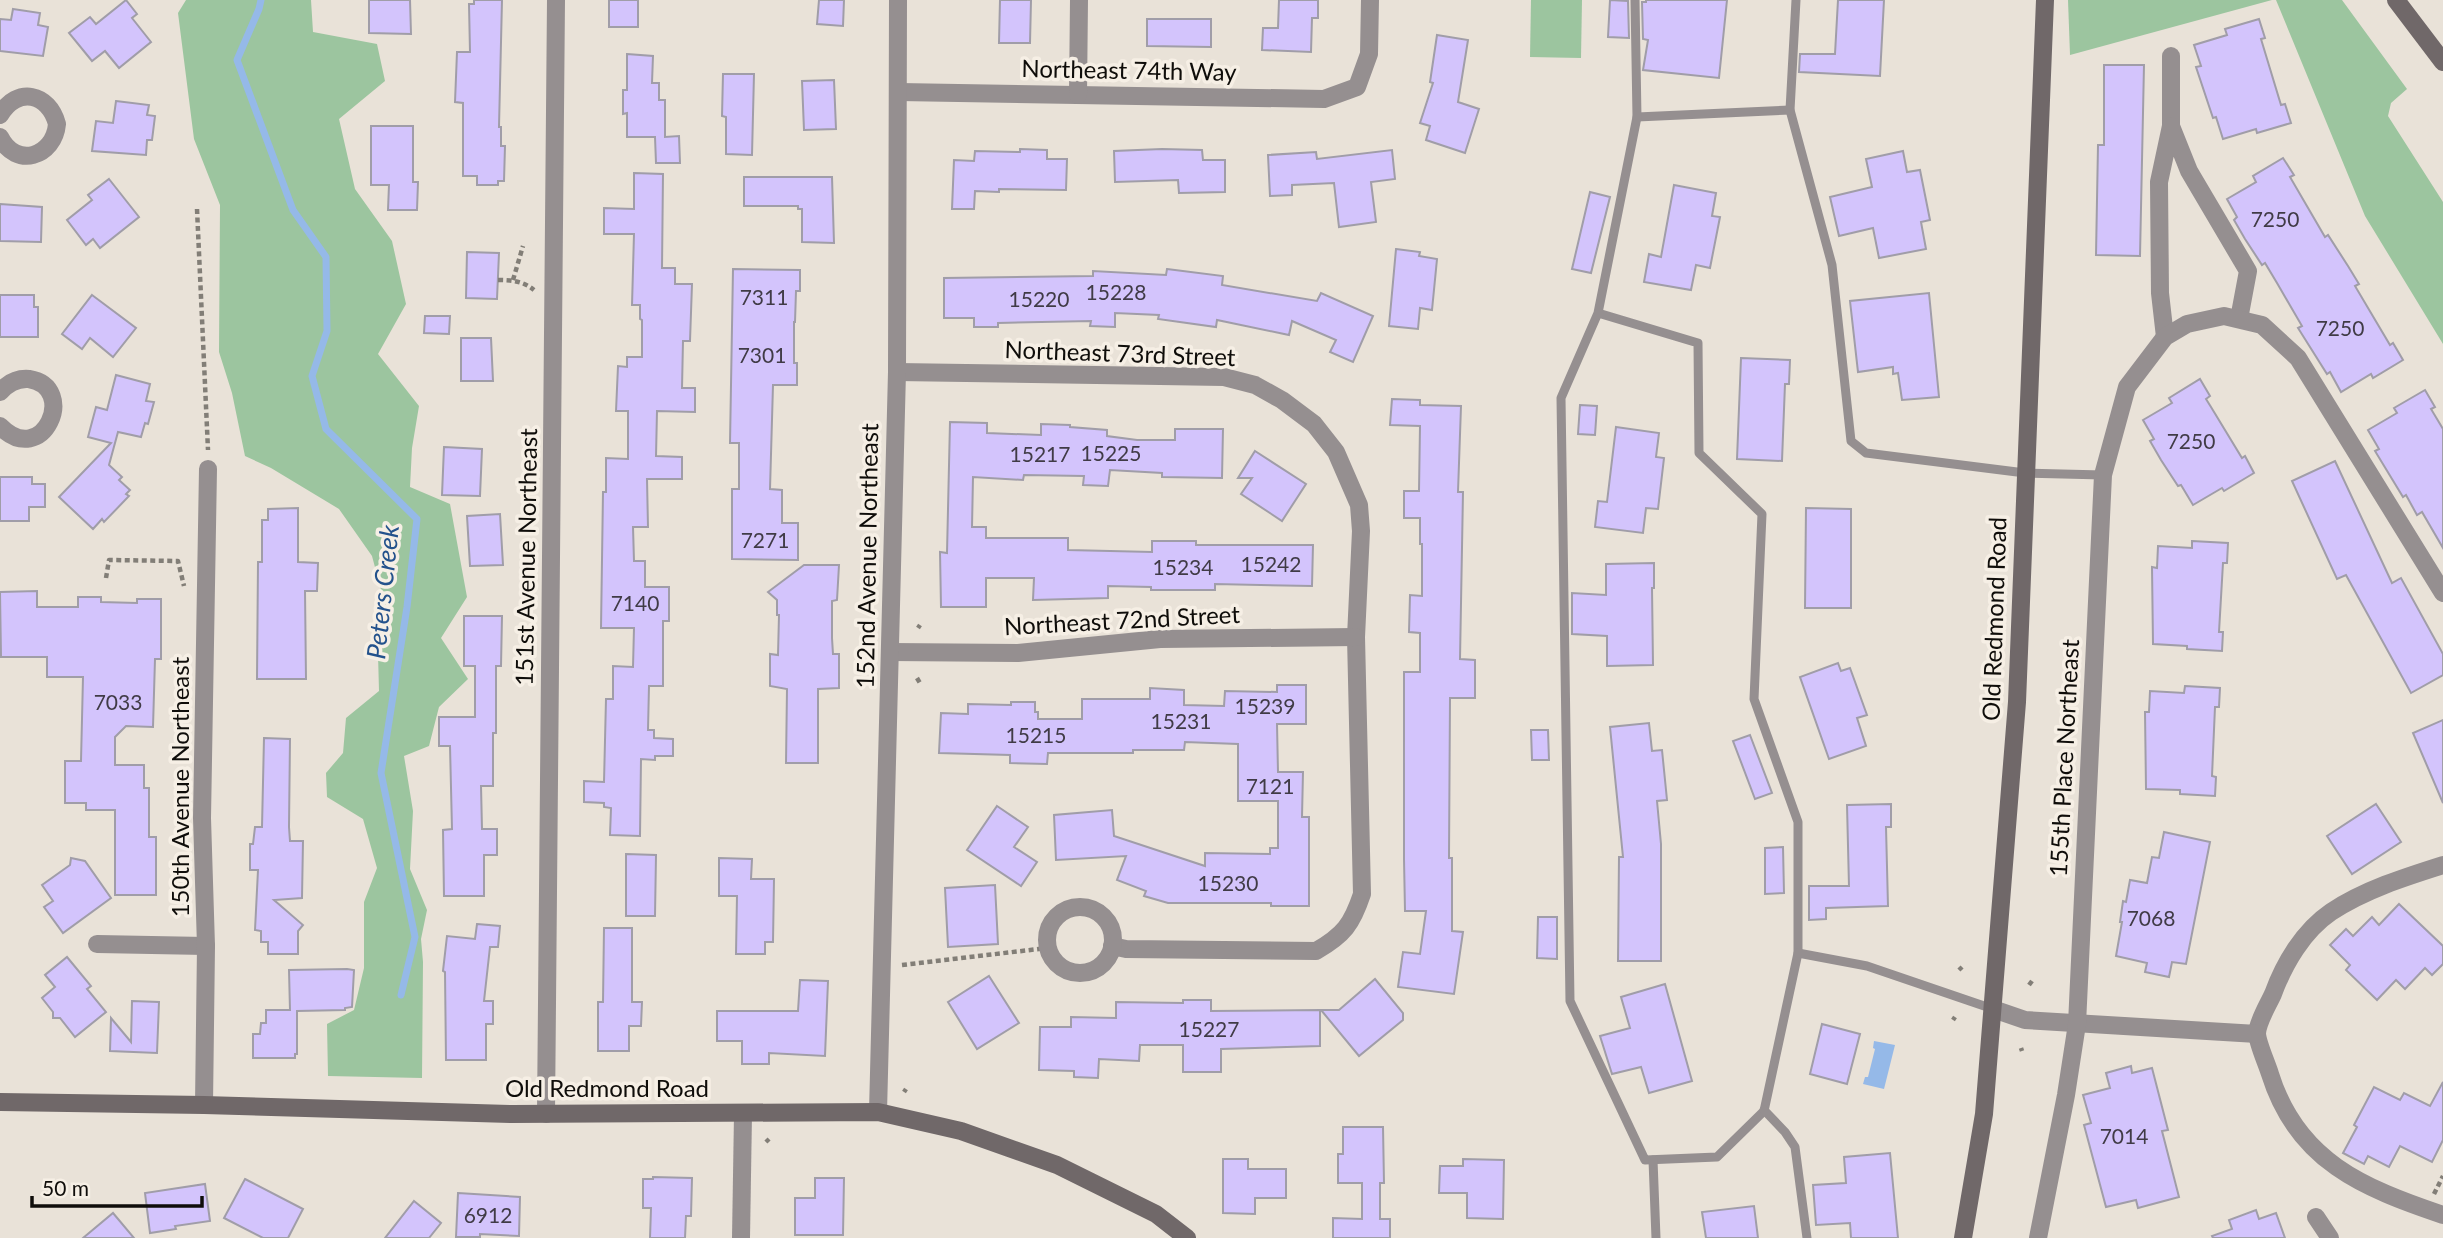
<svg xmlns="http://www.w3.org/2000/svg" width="2443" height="1238" viewBox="0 0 2443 1238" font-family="Lato,sans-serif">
<rect width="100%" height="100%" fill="#e9e2d8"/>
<g fill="#9cc59f">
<polygon points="186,0 311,0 313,32 377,44 385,81 339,119 355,189 392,241 406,304 378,354 419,406 412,448 410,487 450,504 467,597 441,638 468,679 439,707 429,746 404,756 413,811 410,869 427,910 421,939 423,962 422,1078 328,1076 327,1024 354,1010 364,968 364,902 377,868 363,819 327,797 326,773 343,753 346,718 379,691 378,654 392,631 372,556 339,509 271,468 245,456 232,393 219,352 220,205 194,139 178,13"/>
<polygon points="1531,0 1582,0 1581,58 1530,57"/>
<polygon points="2068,0 2272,0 2070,55"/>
<polygon points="2276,0 2342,0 2407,89 2391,103 2388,116 2443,202 2443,344 2365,216"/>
</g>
<polygon fill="#95b9e8" points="1874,1041 1895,1045 1884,1089 1863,1084 1865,1077 1868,1077 1875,1049 1873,1048"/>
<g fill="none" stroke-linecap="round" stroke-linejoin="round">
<polyline stroke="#95b9e8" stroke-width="7" points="261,0 259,9 237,60 293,210 326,257 327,331 312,376 326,429 417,519 407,607 381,773 415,937 401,995"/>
</g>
<g fill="#d3c4fc" stroke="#a09da8" stroke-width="2">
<polygon points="126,0 137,14 132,18 151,42 119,68 105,51 92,61 69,33 90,17 96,24"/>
<polygon points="369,0 410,0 411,34 369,33"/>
<polygon points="474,0 502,0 499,127 501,127 501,146 505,146 504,181 498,181 498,185 477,185 477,176 463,176 463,103 455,102 457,52 470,52 469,4 474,4"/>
<rect x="609" y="0" width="29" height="27"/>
<polygon points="819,0 844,0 843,26 817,24"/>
<polygon points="1000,0 1031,0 1030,43 999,43"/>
<polygon points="1279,0 1318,0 1318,18 1312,18 1311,52 1262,50 1263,28 1278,28"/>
<polygon points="1610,0 1628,1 1629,38 1608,37"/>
<polygon points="1646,0 1727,0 1719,78 1643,70 1648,40 1643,39 1642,2 1646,2"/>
<polygon points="1838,0 1884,0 1880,76 1799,72 1800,54 1835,54"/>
<polygon points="13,9 40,13 38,25 48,27 43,56 0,51 0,19 11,20"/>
<polygon points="1147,19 1211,19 1211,47 1147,46"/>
<polygon points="2259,19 2265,38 2261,39 2281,105 2285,104 2291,123 2257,133 2256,129 2223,139 2216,117 2213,118 2196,67 2201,66 2194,45 2227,35 2225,29"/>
<polygon points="1437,35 1468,40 1458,102 1479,109 1465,153 1426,140 1430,126 1420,123 1433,83 1430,82"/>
<polygon points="627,54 653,56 652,83 659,83 659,100 665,100 665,137 679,136 680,163 656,163 655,137 627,137 627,113 623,114 623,90 627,90"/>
<polygon points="2104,65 2144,65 2140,256 2096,255 2098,145 2104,145"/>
<polygon points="723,74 754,74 752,155 726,154 726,117 722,116"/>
<polygon points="834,80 836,129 804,130 802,81"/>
<polygon points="116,101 149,105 147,115 155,116 152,140 147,140 146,155 92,151 96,121 113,123"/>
<polygon points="371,126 413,126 413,182 418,182 417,210 388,210 389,185 371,185"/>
<polygon points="1020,149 1047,150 1047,159 1067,159 1066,190 999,189 999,192 975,191 974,209 952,209 954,160 974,161 975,151 1020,152"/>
<polygon points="1162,149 1202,150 1203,160 1225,160 1225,192 1179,193 1178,180 1115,182 1114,151"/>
<polygon points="1392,150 1395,179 1371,182 1376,222 1339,227 1334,183 1292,185 1292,195 1270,196 1268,155 1316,152 1317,159"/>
<polygon points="1903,151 1907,172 1920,170 1930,220 1921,222 1926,249 1879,258 1873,228 1839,236 1830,197 1872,187 1866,159"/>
<polygon points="2283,158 2294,175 2290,177 2325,237 2328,235 2348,266 2359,284 2355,286 2390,345 2393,343 2403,360 2373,378 2371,374 2341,392 2330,372 2327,374 2298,328 2302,326 2277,283 2265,263 2262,265 2245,239 2234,220 2237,217 2227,199 2256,182 2253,176"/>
<polygon points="634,173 663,174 662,268 675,268 675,284 692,284 690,341 683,341 682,388 695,388 695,412 657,411 656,456 682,457 682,479 647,479 648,527 633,527 634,561 645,561 645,587 669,587 669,621 663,621 663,686 649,686 648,730 654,730 654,738 673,739 673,756 655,756 655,760 641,759 640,836 610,835 611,808 604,807 604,803 584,802 584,781 604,782 606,699 613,699 613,666 633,667 634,628 601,628 603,492 606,492 606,458 628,459 628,411 616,411 618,366 627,367 627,357 642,357 642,320 640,319 640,305 632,305 634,234 604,234 604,208 634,209"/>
<polygon points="744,177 832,177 834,243 802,242 802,209 798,209 798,206 744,206"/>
<polygon points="109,179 139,217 100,248 93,239 86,245 67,220 92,200 88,195"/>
<polygon points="1674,185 1716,193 1712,216 1720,217 1710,268 1696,265 1691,290 1644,282 1649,254 1661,257"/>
<polygon points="1590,192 1610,197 1591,273 1572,269"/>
<polygon points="0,204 42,207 41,242 0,241"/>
<polygon points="1396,249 1420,252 1419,256 1437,259 1432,310 1420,308 1418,329 1389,326"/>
<polygon points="467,252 499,253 497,299 466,298"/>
<polygon points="733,269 800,270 800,291 796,291 795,322 794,322 794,363 797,363 797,385 773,385 770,489 782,490 782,523 798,523 798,560 732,559 732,489 739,489 739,443 730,443"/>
<polygon points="1167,269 1223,276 1222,285 1317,301 1321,293 1373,316 1353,362 1330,352 1336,340 1292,321 1289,335 1217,320 1216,327 1158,319 1159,315 1115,313 1115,327 1090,326 1091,321 998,323 998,327 974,327 974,318 944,318 944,278 1093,276 1093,271 1166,275"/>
<polygon points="1929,293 1939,397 1902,400 1898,373 1893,374 1893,367 1858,372 1850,301"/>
<polygon points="0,295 34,295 34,307 38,307 38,337 0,337"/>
<polygon points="92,295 136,328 113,357 90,338 82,349 62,334"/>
<polygon points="425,316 450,316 449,334 424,333"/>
<polygon points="461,338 491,338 493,381 461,381"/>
<polygon points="1741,358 1790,360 1789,384 1785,384 1782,461 1737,459"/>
<polygon points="116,375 150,384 146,401 154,402 148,424 145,423 141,437 118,432 109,465 122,477 119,480 130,490 126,494 129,496 104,522 102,519 93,529 59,497 111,443 88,437 96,407 107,410"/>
<polygon points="2200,379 2210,396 2206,399 2211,407 2242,458 2245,456 2254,473 2224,491 2222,488 2193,505 2181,485 2178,486 2161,460 2150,441 2154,439 2143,420 2172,403 2169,398"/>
<polygon points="2425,390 2435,407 2431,409 2443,429 2443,548 2422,512 2417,515 2406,495 2403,497 2375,451 2379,449 2368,430 2397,413 2394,408"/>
<polygon points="1392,399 1420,400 1420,405 1461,406 1458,492 1463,492 1460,659 1475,660 1475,698 1450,698 1449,858 1452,858 1452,931 1463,932 1454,994 1398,987 1403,952 1420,954 1426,911 1405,911 1404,859 1404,672 1420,672 1420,633 1409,632 1410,595 1422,596 1422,544 1420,544 1420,518 1404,518 1404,491 1419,491 1420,426 1390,425"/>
<polygon points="1580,405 1597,406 1595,435 1578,434"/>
<polygon points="950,422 987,423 987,433 1041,435 1041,424 1070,425 1070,427 1107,430 1107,436 1137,440 1175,440 1175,429 1223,429 1222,478 1162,477 1162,473 1110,470 1108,486 1083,485 1084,476 1024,475 1023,480 973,477 972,527 986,527 986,538 1068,538 1068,550 1152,552 1152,541 1196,541 1196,545 1313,545 1312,586 1215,584 1215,590 1151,590 1151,587 1108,586 1108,598 1033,600 1034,578 986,578 986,607 941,607 940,552 947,553"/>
<polygon points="1616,427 1659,433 1656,457 1664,458 1658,509 1646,508 1643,533 1595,527 1598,501 1607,502"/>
<polygon points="444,447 482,449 480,496 442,495"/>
<polygon points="1255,451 1306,484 1282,521 1241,494 1252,478 1238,478"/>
<polygon points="2335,461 2392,583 2401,578 2443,654 2443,675 2411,693 2346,575 2337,579 2292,481"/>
<polygon points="0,477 32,477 32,484 45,484 45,507 29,507 29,521 0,521"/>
<polygon points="298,508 298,562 318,563 317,591 305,591 306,679 257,679 258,562 262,562 262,520 268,520 268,509"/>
<polygon points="1806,508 1851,509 1851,608 1805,608"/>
<polygon points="500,514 503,565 470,566 467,516"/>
<polygon points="2192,541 2228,543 2227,563 2223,563 2219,632 2223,632 2222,651 2187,649 2187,646 2153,644 2152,567 2157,568 2158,546 2192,548"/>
<polygon points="1654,563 1654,588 1652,588 1653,665 1607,666 1607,636 1572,634 1572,593 1606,595 1606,564"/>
<polygon points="804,565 839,565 837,600 832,601 832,638 833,654 839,654 839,688 818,689 818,763 786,763 787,689 770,686 770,654 778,655 779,615 777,615 777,600 768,592"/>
<polygon points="37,591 37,607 78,607 78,597 101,597 101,602 137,603 137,599 161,599 161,659 155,659 153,727 126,726 115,737 115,765 144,765 144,788 149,788 149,837 156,837 156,895 115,895 115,810 86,810 86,803 65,803 65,761 81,761 83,677 47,677 47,657 1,657 0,592"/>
<polygon points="464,616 502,616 501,666 496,666 496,733 493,733 493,786 481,786 482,829 497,829 497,855 484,855 484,896 444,896 443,830 452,829 450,746 439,746 439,717 475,717 475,666 464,666"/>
<polygon points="1838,663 1841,671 1850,668 1867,715 1857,718 1866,746 1829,759 1800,677"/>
<polygon points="1277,685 1306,685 1306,724 1277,724 1278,772 1303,772 1302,817 1309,817 1309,906 1271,906 1271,903 1168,903 1144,896 1146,891 1117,880 1126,856 1056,860 1054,815 1112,810 1114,836 1205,866 1205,853 1270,854 1270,848 1278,848 1278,801 1238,801 1238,744 1185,742 1184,750 1133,750 1133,753 1048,753 1047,764 1010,763 1010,755 939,753 941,713 968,714 968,704 1011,705 1011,702 1035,702 1035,712 1038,712 1038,719 1082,719 1082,699 1150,699 1150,688 1184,690 1184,705 1224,706 1225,691 1277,692"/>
<polygon points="2185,686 2220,688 2219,707 2215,707 2212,776 2216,777 2215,796 2180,794 2180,790 2146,789 2145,712 2149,712 2150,691 2184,693"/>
<polygon points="2443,720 2443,803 2413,733"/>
<polygon points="1649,723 1652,751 1662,750 1667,800 1657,801 1661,844 1661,961 1618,961 1619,857 1623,857 1610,727"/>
<polygon points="1531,730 1548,730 1549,760 1532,760"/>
<polygon points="1750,735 1772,793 1755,799 1733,741"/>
<polygon points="264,738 290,739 289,827 290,841 303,841 302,898 274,900 303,925 298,931 298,954 268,954 268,942 261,942 261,931 255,930 258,870 250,870 250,844 253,844 255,827 262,827"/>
<polygon points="1891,804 1891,827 1886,827 1888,906 1826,908 1826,919 1809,920 1809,886 1849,886 1847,805"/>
<polygon points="2376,804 2401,842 2352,874 2327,836"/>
<polygon points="997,806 1028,827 1014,847 1037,862 1021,886 967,850"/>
<polygon points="2164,832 2210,842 2186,964 2172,962 2169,977 2145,972 2147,963 2116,956 2122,922 2120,922 2123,901 2126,902 2130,880 2147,883 2152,857 2159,858"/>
<polygon points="1783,847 1784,893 1765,894 1765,848"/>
<polygon points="626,854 656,855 655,916 626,916"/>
<polygon points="71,858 85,861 111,898 63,933 44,907 53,901 42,885 70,865"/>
<polygon points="719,858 752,859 751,879 774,879 773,942 765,942 765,954 736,954 737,896 719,896"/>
<polygon points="995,885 998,944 948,947 945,888"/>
<polygon points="2399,904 2443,946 2443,964 2432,975 2425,968 2405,989 2396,980 2377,1000 2346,970 2350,965 2330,945 2346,929 2353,936 2372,917 2379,925"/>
<polygon points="1538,917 1557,917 1557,959 1537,958"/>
<polygon points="477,924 500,926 498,947 490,947 484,1001 493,1001 493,1024 486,1024 486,1060 446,1060 445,972 443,971 447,936 475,939"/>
<polygon points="604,928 632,928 632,1002 642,1002 641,1026 629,1026 629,1051 598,1051 598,1002 603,1002"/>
<polygon points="67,957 91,986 87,989 106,1012 75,1037 60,1018 53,1018 53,1012 42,998 55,987 45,975"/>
<polygon points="347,969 354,970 352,1007 345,1008 345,1010 297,1011 297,1054 295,1054 295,1058 253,1058 253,1034 260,1034 261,1023 266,1023 266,1010 290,1010 289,970"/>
<polygon points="989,976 1019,1023 977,1049 948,1002"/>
<polygon points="1375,979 1403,1013 1403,1020 1359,1056 1321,1010 1339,1010"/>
<polygon points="800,980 828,981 825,1056 769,1053 769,1064 742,1064 742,1041 717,1041 717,1011 798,1011"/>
<polygon points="1665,984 1692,1081 1649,1093 1641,1067 1612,1074 1600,1036 1630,1028 1621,997"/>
<polygon points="1183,1000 1211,1000 1211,1011 1320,1010 1320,1046 1221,1049 1221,1072 1183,1072 1183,1045 1140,1045 1139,1061 1099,1059 1098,1078 1074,1077 1074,1071 1039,1070 1040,1027 1071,1027 1071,1017 1116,1018 1116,1002 1183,1003"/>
<polygon points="132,1001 159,1002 157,1053 110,1051 111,1018 131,1042"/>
<polygon points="1822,1024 1860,1034 1847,1084 1810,1074"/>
<polygon points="2131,1066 2132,1073 2152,1068 2168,1130 2162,1131 2179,1197 2138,1208 2136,1200 2106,1207 2084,1125 2091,1123 2083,1095 2110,1088 2106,1073"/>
<polygon points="2443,1082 2443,1140 2432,1162 2400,1146 2389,1167 2368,1156 2364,1164 2343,1153 2357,1127 2354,1125 2374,1087 2400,1100 2404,1093 2430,1106"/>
<polygon points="1343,1127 1383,1127 1384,1183 1380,1183 1380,1219 1390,1219 1390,1238 1333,1238 1333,1218 1362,1219 1362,1183 1338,1183 1338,1154 1343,1154"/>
<polygon points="1890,1153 1898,1238 1851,1238 1850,1223 1816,1225 1813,1185 1846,1183 1844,1157"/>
<polygon points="1223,1159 1248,1159 1248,1169 1286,1169 1286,1198 1255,1198 1255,1214 1223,1213"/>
<polygon points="1463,1159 1504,1160 1503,1219 1467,1218 1467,1193 1439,1193 1440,1166 1463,1166"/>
<polygon points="653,1177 692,1178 691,1216 686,1216 685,1238 650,1238 651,1208 643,1208 643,1179 653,1179"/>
<polygon points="815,1178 844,1178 843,1235 795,1235 795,1198 815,1198"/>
<polygon points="245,1179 303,1209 288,1238 263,1238 224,1218"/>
<polygon points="205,1184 210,1221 175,1226 176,1229 150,1233 145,1193"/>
<polygon points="458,1193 520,1197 519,1236 480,1234 480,1237 456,1237"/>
<polygon points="414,1201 441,1223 429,1238 385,1238"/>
<polygon points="1754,1206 1758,1238 1706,1238 1702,1212"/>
<polygon points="2256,1210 2259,1219 2276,1213 2285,1238 2213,1238 2212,1236 2232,1229 2229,1220"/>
<polygon points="113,1213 134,1238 83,1238"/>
</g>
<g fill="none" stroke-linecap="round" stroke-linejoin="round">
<g stroke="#827e77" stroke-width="4.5" stroke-dasharray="5 3.5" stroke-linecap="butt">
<polyline points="197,209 208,450"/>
<path d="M498 280C512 280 523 281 534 290"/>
<polyline points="513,280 523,246"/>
<polyline points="106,578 109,560 178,561 184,586"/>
<polyline points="918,628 920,625"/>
<polyline points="917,678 920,683"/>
<polyline points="902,965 1047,948"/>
<polyline points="1959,967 1962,970"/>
<polyline points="2029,985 2032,981"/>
<polyline points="1953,1020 1955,1017"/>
<polyline points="2021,1048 2022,1051"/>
<polyline points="904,1092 906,1089"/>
<polyline points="766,1139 769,1142"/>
<polyline points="2434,1194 2443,1176"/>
</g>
<g stroke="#958f90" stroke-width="9">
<polyline points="1796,0 1790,110 1832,265 1851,441 1866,453 2025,473 2103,475"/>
<polyline points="1637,117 1790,110"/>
<polyline points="1598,313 1698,343 1699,453 1762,514 1754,699 1798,822 1798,953 1764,1111 1717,1157 1645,1160 1570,1001 1561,398 1598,313 1637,117 1635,0"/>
<polyline points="1798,953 1867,966 1993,1009"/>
<polyline points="1764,1110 1785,1132 1795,1147 1807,1238"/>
<polyline points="1653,1160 1656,1238"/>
</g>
<g stroke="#958f90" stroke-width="18">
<polyline points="2171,56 2171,126"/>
<polyline points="899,92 1324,99 1357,87 1369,54 1370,0"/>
<polyline points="1078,95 1079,0"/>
<path d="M0 115C17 86 49 93 57 124 54 157 16 169 0 137"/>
<polyline points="2165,337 2160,293 2159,182 2171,126 2189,171 2248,271 2239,319"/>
<path d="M897 372 1224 377 1255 385 1282 400 1314 424 1336 452 1359 505 1361 531 1356 637 1362 894C1352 924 1344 935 1316 951L1126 949 1112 946"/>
<path d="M0 392C7 384 17 378 29 379 79 387 43 470 0 426"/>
<polyline points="890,652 1018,653 1160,639 1356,637"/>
<path d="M2443 865C2405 877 2364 890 2331 912 2303 931 2284 964 2273 994 2268 1005 2258 1021 2257 1033 2257 1042 2267 1064 2270 1074 2297 1161 2363 1188 2443 1215"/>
<circle cx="1080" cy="940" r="33"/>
<polyline points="97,944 206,946"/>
<polyline points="1993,1009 2025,1020 2257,1034"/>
<polyline points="204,1105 206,946 202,818 208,469"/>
<polyline points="878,1112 897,372 898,0"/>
<polyline points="546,1114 556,0"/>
<polyline points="2316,1217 2330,1238"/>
<polyline points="741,1238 743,1114"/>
<polyline points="2038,1238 2066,1095 2077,1024 2103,475 2127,387 2165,337 2187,324 2224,316 2262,325 2298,358 2443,593"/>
</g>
<g stroke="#706869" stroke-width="18">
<polyline points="2396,0 2443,62"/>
<polyline points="0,1102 204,1105 512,1114 878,1112 961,1131 1057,1165 1156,1214 1187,1238"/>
<polyline points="1963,1238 1984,1114 2017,702 2045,0"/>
</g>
</g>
<g text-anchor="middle" stroke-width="7" stroke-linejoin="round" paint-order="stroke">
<g font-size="21" fill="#403b46">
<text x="2275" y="227">7250</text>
<text x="1116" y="300">15228</text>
<text x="764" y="305">7311</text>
<text x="1039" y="307">15220</text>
<text x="2340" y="336">7250</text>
<text x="762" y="363">7301</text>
<text x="2191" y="449">7250</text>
<text x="1111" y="461">15225</text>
<text x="1040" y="462">15217</text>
<text x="765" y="548">7271</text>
<text x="1271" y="572">15242</text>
<text x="1183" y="575">15234</text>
<text x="635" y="611">7140</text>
<text x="118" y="710">7033</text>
<text x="1265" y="714">15239</text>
<text x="1181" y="729">15231</text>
<text x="1036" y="743">15215</text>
<text x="1270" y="794">7121</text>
<text x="1228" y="891">15230</text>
<text x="2151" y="926">7068</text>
<text x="1209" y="1037">15227</text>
<text x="2124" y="1144">7014</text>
<text x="488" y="1223">6912</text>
</g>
<g font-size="24" fill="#0f0d0a" stroke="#f6efe5">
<text transform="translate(1129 71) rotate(1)" y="8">Northeast 74th Way</text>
<text transform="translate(1120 354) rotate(2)" y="8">Northeast 73rd Street</text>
<text transform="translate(868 556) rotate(-89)" y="8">152nd Avenue Northeast</text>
<text transform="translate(527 557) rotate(-89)" y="8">151st Avenue Northeast</text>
<text transform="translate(1995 619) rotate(-88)" y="8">Old Redmond Road</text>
<text transform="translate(1122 621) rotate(-3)" y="8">Northeast 72nd Street</text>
<text transform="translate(2065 758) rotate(-87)" y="8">155th Place Northeast</text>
<text transform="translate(181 787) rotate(-90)" y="8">150th Avenue Northeast</text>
<text x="607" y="1097">Old Redmond Road</text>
</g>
<g font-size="26" font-style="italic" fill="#24528c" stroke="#f6efe5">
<text transform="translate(383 592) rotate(-84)" y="9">Peters Creek</text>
</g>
</g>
<path d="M32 1196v10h170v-10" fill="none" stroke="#0f0d0a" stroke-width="3.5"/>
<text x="42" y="1196" font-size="21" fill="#0f0d0a" stroke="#f6efe5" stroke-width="5" paint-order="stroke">50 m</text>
</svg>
